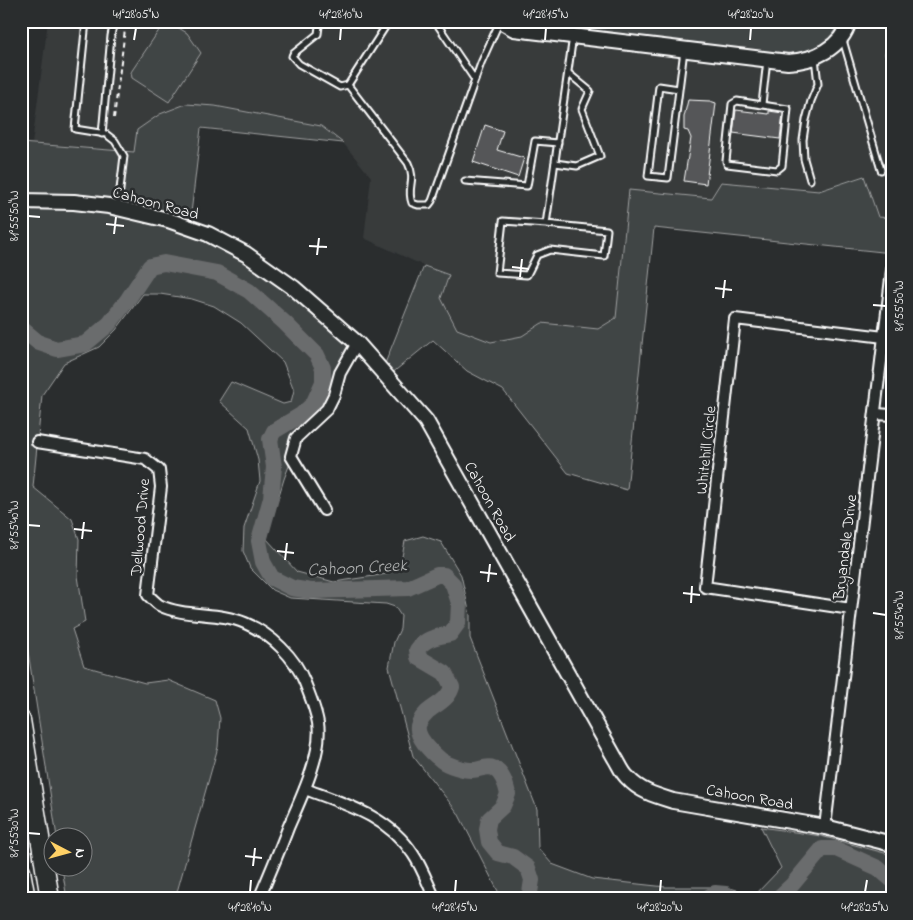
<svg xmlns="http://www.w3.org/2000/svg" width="913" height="920" viewBox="0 0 913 920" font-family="'Indie Flower',sans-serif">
<rect width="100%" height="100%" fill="#2a2d2e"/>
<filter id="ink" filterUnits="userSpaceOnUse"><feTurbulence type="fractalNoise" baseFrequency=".02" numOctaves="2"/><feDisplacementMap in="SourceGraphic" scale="10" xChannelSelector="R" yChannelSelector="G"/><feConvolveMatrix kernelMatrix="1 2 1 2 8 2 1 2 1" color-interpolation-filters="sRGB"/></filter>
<g filter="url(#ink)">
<polygon fill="#373a3b" points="48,21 494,21 808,63 851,21 892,21 892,218 878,217 864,176 819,191 721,182 711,198 629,190 616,318 598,329 542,323 522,336 491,342 457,329 441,298 449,275 424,266 364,238 371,177 343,143 321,126 215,106 135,152 32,144"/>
<g fill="#414445" stroke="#a0a2a2">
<path d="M510 21H840C825 48 818 53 787 57L516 24Z"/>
<polygon points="169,22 187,33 201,53 169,102 132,78 131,72 164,23"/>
<polygon points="186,104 215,106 321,126 343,143 201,128 190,222 361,342 343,378 299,440 284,479 266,538 297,572 334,582 387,574 400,567 405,541 423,536 441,542 461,575 470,615 470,638 537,809 538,848 552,864 592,879 666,887 726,887 755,895 781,868 761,827 821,836 892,855 892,899 850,899 827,895 818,899 502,899 458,813 413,756 389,667 394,642 400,629 401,616 395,607 386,604 290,598 272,590 250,568 243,551 244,528 260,481 258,460 249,428 219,401 231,382 283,404 291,402 294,390 283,362 241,323 214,306 192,299 160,294 143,294 116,330 99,347 64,363 42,395 33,487 72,519 79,539 78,576 85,622 72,629 84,666 145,683 168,680 215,700 220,718 218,747 175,899 67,899 62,868 82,868 82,838 57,837 21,607 21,143 134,152 137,130 160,114"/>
<polygon points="864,176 878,217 892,218 892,253 654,228 627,490 568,473 503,390 467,371 433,340 391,374 384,366 424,266 449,275 441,298 457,329 491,342 522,336 542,323 598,329 616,318 629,190 711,198 721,182 819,191"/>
</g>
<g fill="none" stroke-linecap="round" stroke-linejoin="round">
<g stroke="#6a6c6d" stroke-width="16">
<path d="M21 328 39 343 57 349 85 344 109 324 128 299 150 266 164 263 217 273 249 291 285 323 317 355 323 368V382L313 404 301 415 274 431 270 439 274 467 271 498 259 541 263 562 272 578 292 588 311 591 408 588 437 575H444L453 584 459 603 458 623 450 634C436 637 425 638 417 650L418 657 445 673 452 687C446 706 427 705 419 723 413 735 432 753 441 760 447 765 463 770 471 770 478 771 486 765 493 768 503 773 506 785 508 794L503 806 489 819 487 829 489 842 498 853 513 857 528 868 532 880 529 899"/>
<polyline points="705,899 715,893 726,894 732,899"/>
<polyline points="777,899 792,885 822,849 836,849 878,868 892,880"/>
</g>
</g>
<g fill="#555758" stroke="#fff">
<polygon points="688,100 710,101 716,103 706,184 684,181 691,138 688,131 684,130 684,117"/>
<polygon points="736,110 769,114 769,111 783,113 780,139 733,133"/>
<polygon points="485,125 503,131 497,150 524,158 518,177 473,162"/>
</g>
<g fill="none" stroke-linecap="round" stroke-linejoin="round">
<defs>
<g id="lane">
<polyline points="86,21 75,129 106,134 115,141 124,156 118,206"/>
<polyline points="316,21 319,26 318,34 293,54 292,56 299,64 340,87 348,85 389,21"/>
<polyline points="892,38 889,54 892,56"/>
<polyline points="843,40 881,170"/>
<polyline points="475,80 481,63 499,23"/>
<path d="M348 85 408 163C417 181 406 187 412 203L418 205H429L432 201 475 80 435 21"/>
<polyline points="679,89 659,86 648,176 668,178 684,50"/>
<polygon points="737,101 788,109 782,166 777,170 727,164 726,161 732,104"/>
<polyline points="762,104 767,60"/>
<polyline points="102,134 111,36 114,21"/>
<polyline points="555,163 577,166 600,156 582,109 590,91 568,73"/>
<polyline points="810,180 804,159 803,140 806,120 811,101 818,84 815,58"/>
<polyline points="465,181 527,186 535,141 558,143"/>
<polyline points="546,224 607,230 604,256 550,250 537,255 527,275 497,273 503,221 546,224 573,36"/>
</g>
<g id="street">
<polyline points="876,414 892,415"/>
<path d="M37 442 145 459 159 470 161 487 148 595C151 598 155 602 159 605 185 618 218 611 245 623 271 634 295 657 305 683 310 696 316 710 318 723 323 754 300 800 288 828 279 852 269 875 259 899"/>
<polyline points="324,510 291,456 296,438 327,409 334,395 340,373 357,343"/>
<polyline points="851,609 705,587 735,319 884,337"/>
<path d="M305 789C345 804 388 816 413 854 422 867 428 884 435 899"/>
<polyline points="825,827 892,270"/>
</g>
<g id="secondary">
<path d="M500 21 514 29 788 62C813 61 842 48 849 21"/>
<path d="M21 201 74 202 109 206 168 220 208 234 246 254 294 288 357 343 426 421 615 758C619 764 622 773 628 778 639 791 657 796 673 801L825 827 892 844"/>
</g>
<g id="highway">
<polyline points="21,720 50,899"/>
<polyline points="21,871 26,899"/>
</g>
</defs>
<use href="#lane" stroke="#fff" stroke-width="9"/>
<use href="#street" stroke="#fff" stroke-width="14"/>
<use href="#secondary" stroke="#fff" stroke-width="18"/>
<use href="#highway" stroke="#fff" stroke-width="21"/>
<polyline stroke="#fff" stroke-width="2" stroke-dasharray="5 4" stroke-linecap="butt" points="114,118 126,21"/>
<use href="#lane" stroke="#2a2d2e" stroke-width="5"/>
<use href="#street" stroke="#2a2d2e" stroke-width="10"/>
<use href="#secondary" stroke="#2a2d2e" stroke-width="14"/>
<use href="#highway" stroke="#2a2d2e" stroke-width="18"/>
</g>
</g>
<path fill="none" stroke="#fff" stroke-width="2" d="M134 40 136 28M340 40 341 28M545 40 546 28M750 40 751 28M28 216 40 217M106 224 124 226M114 234 116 217M309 246 327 247M317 255 319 238M512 267 529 269M520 277 522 259M715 288 732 290M723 298 725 280M873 305 886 306M28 525 40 526M74 529 92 531M82 539 84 522M277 551 294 553M285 560 287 543M480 572 497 574M488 582 490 564M683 593 700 595M691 603 692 586M873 613 886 615M28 833 40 834M245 856 262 858M253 866 255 848M250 892 251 880M455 892 456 880M660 892 661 880M865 892 867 880"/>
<g text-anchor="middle" stroke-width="5" stroke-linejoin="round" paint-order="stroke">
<g font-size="16" fill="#fff" stroke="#2a2d2e">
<text transform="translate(156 202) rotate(15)" y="6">Cahoon Road</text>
<text transform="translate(705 450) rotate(-84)" y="6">Whitehill Circle</text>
<text transform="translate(491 501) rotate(61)" y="6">Cahoon Road</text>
<text transform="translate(139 527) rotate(-85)" y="6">Dellwood Drive</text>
<text transform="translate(844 547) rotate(-83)" y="6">Bryandale Drive</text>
<text transform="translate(750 796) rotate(10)" y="6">Cahoon Road</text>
</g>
<g font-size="18" font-style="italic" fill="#b4b6b6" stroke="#2a2d2e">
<text transform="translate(357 567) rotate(-3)" y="6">Cahoon Creek</text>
</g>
</g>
<rect width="913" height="920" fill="none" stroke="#2a2d2e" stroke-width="55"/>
<g transform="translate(68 852) rotate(96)"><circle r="24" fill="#2a2d2e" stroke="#7f8182"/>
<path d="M0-4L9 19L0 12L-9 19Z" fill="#ffd166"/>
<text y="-8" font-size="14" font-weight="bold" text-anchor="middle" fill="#ffffff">N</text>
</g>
<rect x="28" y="28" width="858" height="864" fill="none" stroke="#fff" stroke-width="2"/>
<g font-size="12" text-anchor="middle" fill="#fff">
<text x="136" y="18">41°28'05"N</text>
<text x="341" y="18">41°28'10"N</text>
<text x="546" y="18">41°28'15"N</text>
<text x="751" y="18">41°28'20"N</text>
<text transform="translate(14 216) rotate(-90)" y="4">81°55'50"W</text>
<text transform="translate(899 306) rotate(-90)" y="4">81°55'50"W</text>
<text transform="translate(14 525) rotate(-90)" y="4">81°55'40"W</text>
<text transform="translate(899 615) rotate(-90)" y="4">81°55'40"W</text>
<text transform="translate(14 833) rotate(-90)" y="4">81°55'30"W</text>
<text x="250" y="911">41°28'10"N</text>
<text x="455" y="911">41°28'15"N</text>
<text x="660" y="911">41°28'20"N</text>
<text x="865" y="911">41°28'25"N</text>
</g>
</svg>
